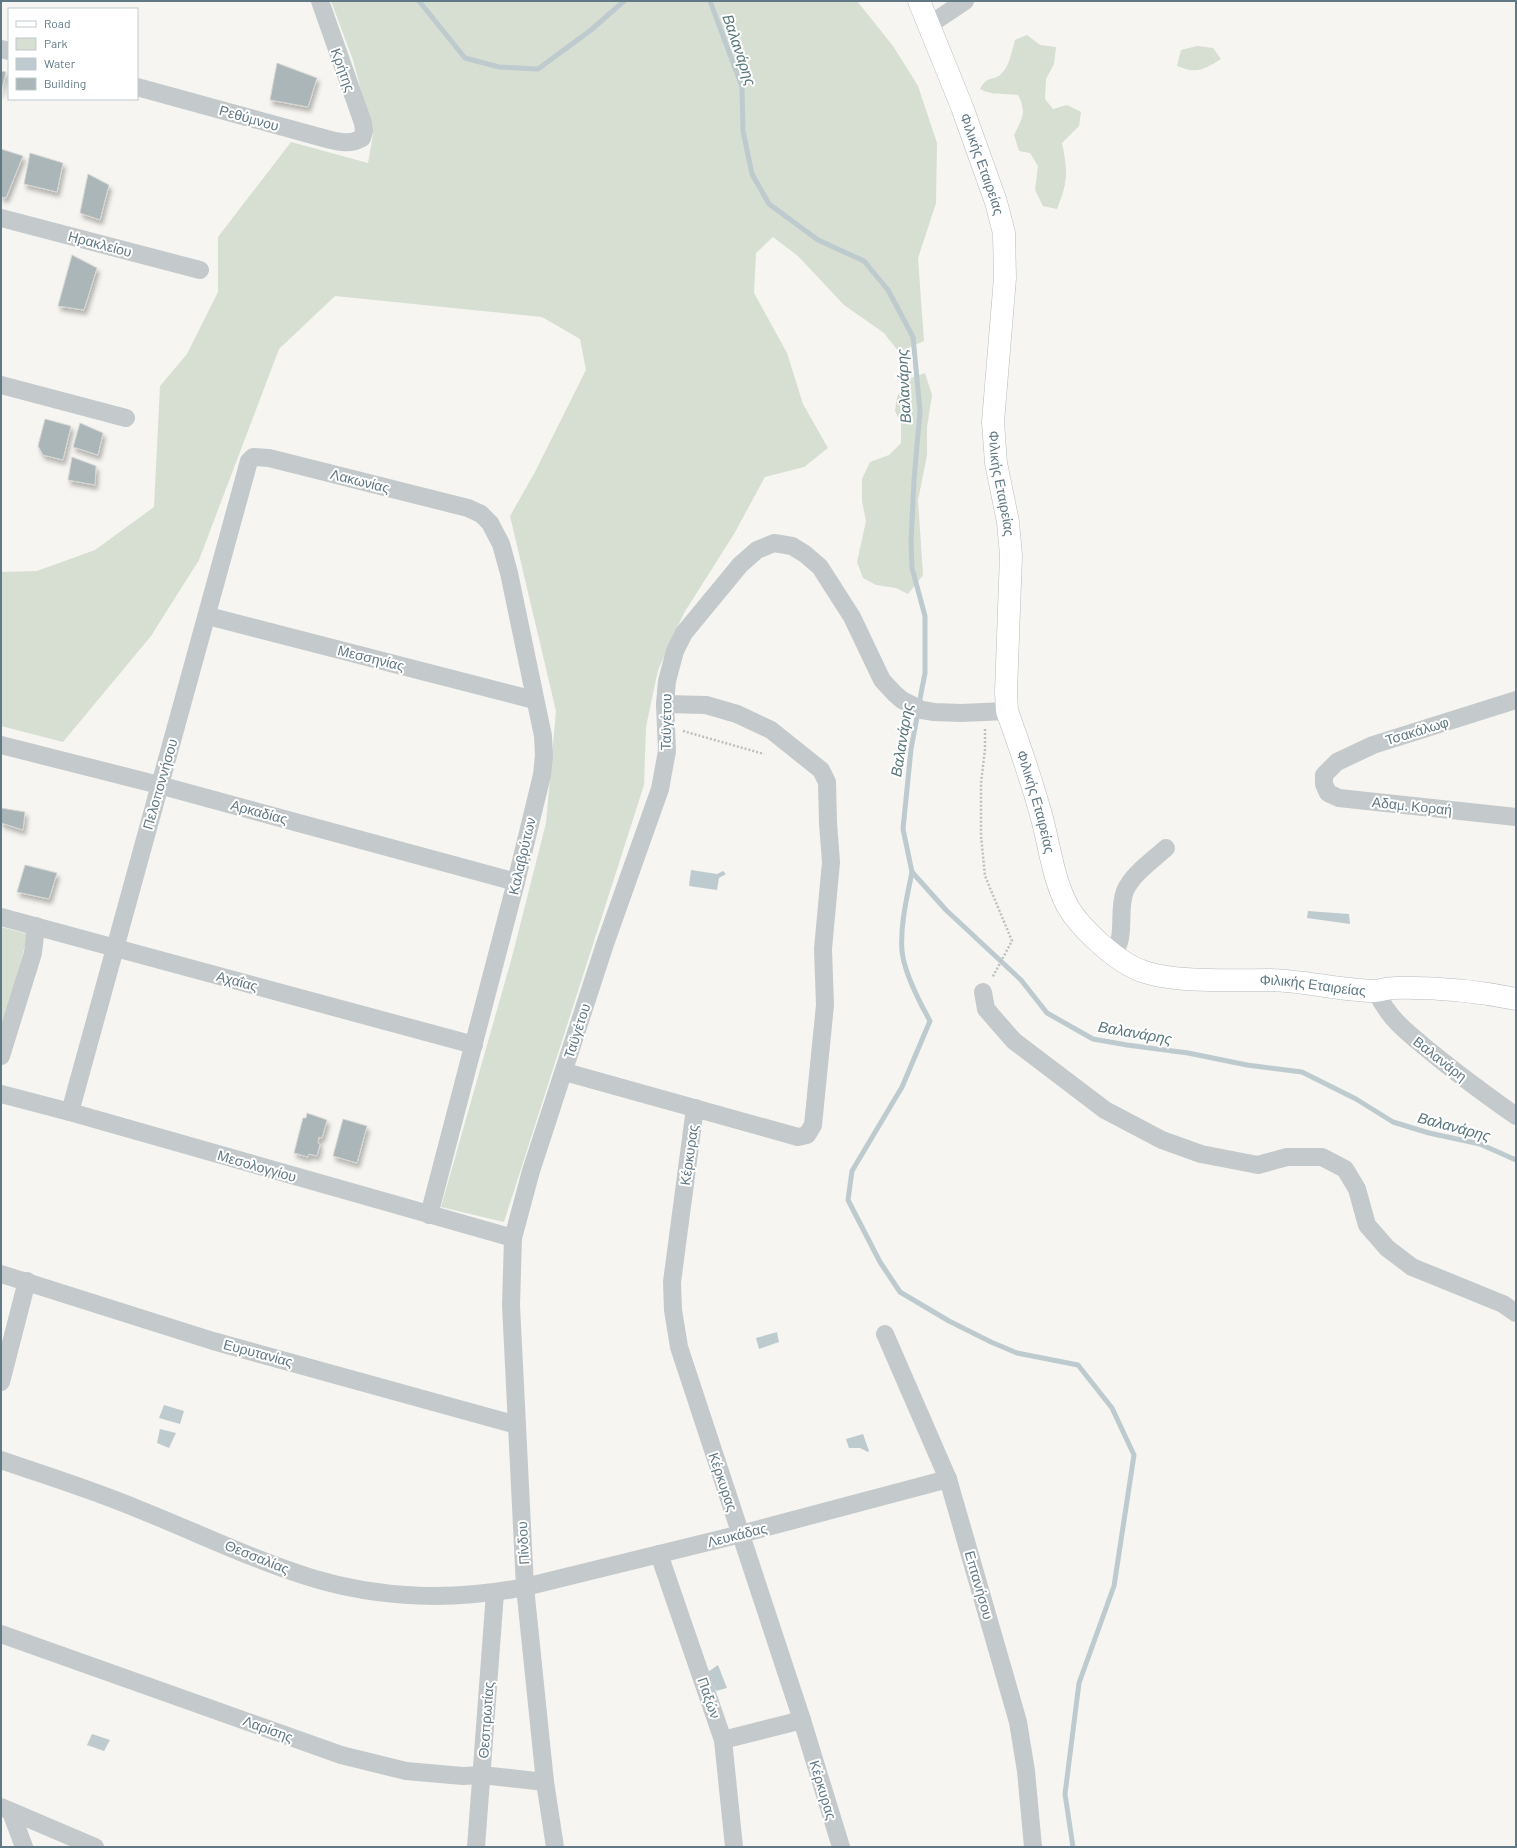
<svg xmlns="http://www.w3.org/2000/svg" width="1517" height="1848" viewBox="0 0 1517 1848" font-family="Barlow,sans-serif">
<defs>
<filter id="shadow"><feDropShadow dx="2.5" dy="4.5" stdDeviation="2" flood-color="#0004"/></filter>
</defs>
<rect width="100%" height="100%" fill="#f6f5f1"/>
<g fill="#d7ded2">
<polygon points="331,1 857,1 893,46 918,86 937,143 936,203 918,258 924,341 899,352 884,333 844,305 798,256 773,237 756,253 754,293 787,353 803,404 828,448 804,467 765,477 734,534 684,613 658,670 646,727 644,785 504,1222 441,1207 512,957 546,823 556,711 510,516 535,472 586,370 580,339 542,317 335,296 279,349 199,560 151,636 63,742 1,726 1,572 37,571 95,550 154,507 160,386 187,354 218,292 218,237 291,142 368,163 373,135 353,60"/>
<path d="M1027 35 1040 45 1056 47 1054 64 1046 79 1045 99 1053 109 1067 105 1081 112 1079 126 1062 143C1068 172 1068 182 1057 209L1043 206 1035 190 1038 166 1030 153 1019 151 1014 135C1022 119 1027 112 1018 95 1004 93 993 96 980 89 988 74 994 82 1002 73 1010 65 1012 50 1015 40Z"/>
<path d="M1197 46 1213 48 1221 59C1203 70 1197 74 1177 66L1181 50Z"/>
<polygon points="925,373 932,395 927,427 927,455 918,500 923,575 908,594 896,588 876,585 863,578 857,562 866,521 862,501 862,479 870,462 889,455 901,443 901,423 895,411 897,398 904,380"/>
<polygon points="1,927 28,934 1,1038"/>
</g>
<g fill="#bdcbcf">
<polygon points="691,870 717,874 723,871 726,874 719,878 717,890 689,886"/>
<polygon points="1308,911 1349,914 1350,924 1307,918"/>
<polygon points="777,1332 779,1342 759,1349 756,1338"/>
<polygon points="164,1405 184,1411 180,1424 159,1418"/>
<polygon points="160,1429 176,1433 169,1448 157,1443"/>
<polygon points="863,1434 869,1451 868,1452 860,1448 849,1448 846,1439"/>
<polygon points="718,1665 727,1688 716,1691 708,1672"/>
<polygon points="92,1734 110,1740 104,1751 87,1745"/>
</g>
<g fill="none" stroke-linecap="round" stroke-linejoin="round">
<g stroke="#bdcbcf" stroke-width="5">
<polyline points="419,1 465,58 499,67 538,69 591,30 624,1"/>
<polyline points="710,1 742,87 743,131 752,174 769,204 818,240 864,261 888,290 913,337 920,411 914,480 911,542 912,568 925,616 925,673 919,704"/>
<polyline points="918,712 911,749 903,829 912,872 946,910 1021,980 1047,1013 1093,1039 1127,1045 1188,1053 1247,1065 1302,1072 1356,1099 1393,1122 1429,1133 1480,1144 1516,1160"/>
<path d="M912 872C907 897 900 925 902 951 904 972 920 1003 930 1021L902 1087 852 1171 848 1200 880 1262 900 1292 949 1321 991 1342 1017 1353 1078 1365 1112 1408 1134 1455 1114 1586 1079 1683 1065 1794 1073 1847"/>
</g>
</g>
<g fill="#abb6b9" stroke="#d7d6d4" filter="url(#shadow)">
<polygon points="277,63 317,78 308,107 270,100"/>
<polygon points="1,71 6,72 1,93"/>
<polygon points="1,149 23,156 6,198 1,197"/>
<polygon points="30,153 63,163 57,192 24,184"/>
<polygon points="88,174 109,185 100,220 80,213"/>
<polygon points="72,255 97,268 84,310 58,306"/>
<polygon points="45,419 71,426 63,460 43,455 38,446"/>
<polygon points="80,423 103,433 98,455 73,447"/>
<polygon points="72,457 96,466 95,485 68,480"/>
<polygon points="1,808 25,812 23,830 1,823"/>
<polygon points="25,865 57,873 49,899 17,892"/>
<polygon points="307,1113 327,1120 322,1138 319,1137 318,1143 320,1144 317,1156 309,1154 308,1157 294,1153 303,1118 306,1118"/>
<polygon points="343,1119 367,1126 357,1163 333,1156"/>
</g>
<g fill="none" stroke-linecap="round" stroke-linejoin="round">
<defs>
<g id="major">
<path id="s1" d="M919 1 962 107 996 202 1004 233 1005 278 993 422 996 463 1008 522 1011 555 1006 692 1007 711C1020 747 1033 784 1043 822 1050 850 1054 881 1068 907 1081 929 1118 963 1142 971 1174 983 1235 980 1271 980 1305 981 1339 990 1373 991 1380 991 1387 988 1394 988 1435 987 1476 991 1516 999"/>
</g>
</defs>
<use href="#major" stroke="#b7bcbf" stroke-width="23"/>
<g stroke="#bdc0c2" stroke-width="2.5" stroke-dasharray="2 2" stroke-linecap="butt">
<polyline points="985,729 985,749 981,783 981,836 985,876 1012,941 992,978"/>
<polyline points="683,731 764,754"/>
</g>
<g stroke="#c4c9cb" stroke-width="18">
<polyline points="929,25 965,1"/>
<polyline points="1,49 9,51"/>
<path d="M137 87 327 139C339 142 350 145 362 138L364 131 363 123 320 1"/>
<polyline points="1,218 200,270"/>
<polyline points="1,385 126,418"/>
<polyline points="208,616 534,700"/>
<polyline points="1516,700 1373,745 1337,762 1324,775 1324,784 1328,793 1339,798 1516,817"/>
<polyline points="1,745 159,785 516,882"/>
<polyline points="1,917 474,1045"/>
<path d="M1113 954C1127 937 1117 911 1125 891 1132 874 1153 860 1166 848"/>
<path d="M1376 991C1389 1021 1413 1037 1437 1057 1463 1078 1489 1097 1516 1116"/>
<polyline points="983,992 986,1009 1014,1041 1105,1110 1162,1140 1201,1154 1258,1165 1287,1157 1322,1157 1345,1169 1357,1189 1367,1225 1387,1248 1412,1267 1503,1304 1516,1313"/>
<polyline points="1,1056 33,953 36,926"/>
<polyline points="565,1072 798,1137 807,1135 813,1125 825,1005 823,949 831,862 828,823 827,782 821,770 771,730 737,714 706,705 665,704"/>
<polyline points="1,1094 70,1112 513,1238"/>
<polyline points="695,1108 672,1282 673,1310 679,1347 802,1720 841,1847"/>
<polyline points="70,1112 249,461 253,457 269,458 468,508 481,514 490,523 501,544 509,573 543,736 544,755 542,775 516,882 429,1215"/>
<polyline points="1,1274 213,1341 517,1425"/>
<polyline points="885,1334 948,1479 1004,1673 1018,1722 1026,1771 1033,1847"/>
<polyline points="1,1382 27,1281"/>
<path d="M1 1460C47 1476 93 1490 138 1509 196 1532 253 1560 312 1578 381 1599 455 1601 525 1587L741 1534 948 1479"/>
<polyline points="659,1554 723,1740 734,1847"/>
<polyline points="1,1634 341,1755 406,1771 463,1776 482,1775 545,1782"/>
<polyline points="723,1740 802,1720"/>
<polyline points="1,1807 95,1847"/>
<polyline points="11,1812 24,1847"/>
<polyline points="476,1847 495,1593"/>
<polyline points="555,1847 545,1782 525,1587 511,1305 513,1238 531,1171 605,944 660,789 667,751 665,704 667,681 675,651 684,633 740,565 757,550 774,543 792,546 805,554 820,567 852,617 882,680 895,694 902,700 922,710 934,712 961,713 1007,711"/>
</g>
<use href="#major" stroke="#fff" stroke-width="22"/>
</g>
<g text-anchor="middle" stroke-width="4" stroke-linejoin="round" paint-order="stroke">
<g font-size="14" fill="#617985" stroke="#fff">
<text transform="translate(343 70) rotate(70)" y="5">Κρήτης</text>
<text transform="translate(249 118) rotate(16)" y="5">Ρεθύμνου</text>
<text dy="5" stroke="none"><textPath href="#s1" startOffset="175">Φιλικής Εταιρείας</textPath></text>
<text transform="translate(100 244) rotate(15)" y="5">Ηρακλείου</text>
<text transform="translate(360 481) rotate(14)" y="5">Λακωνίας</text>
<text dy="5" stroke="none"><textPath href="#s1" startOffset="499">Φιλικής Εταιρείας</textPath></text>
<text transform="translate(371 658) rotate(14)" y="5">Μεσσηνίας</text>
<text transform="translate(666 722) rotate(-89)" y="5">Ταϋγέτου</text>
<text transform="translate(1417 731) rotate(-17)" y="5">Τσακάλωφ</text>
<text transform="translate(160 784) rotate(-74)" y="5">Πελοποννήσου</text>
<text dy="5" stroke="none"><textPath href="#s1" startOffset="823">Φιλικής Εταιρείας</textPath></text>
<text transform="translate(1412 806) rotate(6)" y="5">Αδαμ. Κοραή</text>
<text transform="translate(259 812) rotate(15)" y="5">Αρκαδίας</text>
<text transform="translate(522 856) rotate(-77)" y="5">Καλαβρύτων</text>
<text transform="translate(237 981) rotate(15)" y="5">Αχαΐας</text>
<text dy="5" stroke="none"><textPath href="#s1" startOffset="1204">Φιλικής Εταιρείας</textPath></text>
<text transform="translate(577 1031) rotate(-72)" y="5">Ταϋγέτου</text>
<text transform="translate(1440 1059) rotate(38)" y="5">Βαλανάρη</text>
<text transform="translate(689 1155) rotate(-82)" y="5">Κέρκυρας</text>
<text transform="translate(257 1166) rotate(16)" y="5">Μεσολογγίου</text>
<text transform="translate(258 1353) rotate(15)" y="5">Ευρυτανίας</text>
<text transform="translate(723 1482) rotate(71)" y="5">Κέρκυρας</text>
<text transform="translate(737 1535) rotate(-14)" y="5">Λευκάδας</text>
<text transform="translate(523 1543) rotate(-93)" y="5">Πίνδου</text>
<text transform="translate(257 1557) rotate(22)" y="5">Θεσσαλίας</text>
<text transform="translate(979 1585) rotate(74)" y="5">Επτανήσου</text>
<text transform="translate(709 1698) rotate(71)" y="5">Παξών</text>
<text transform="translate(486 1720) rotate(-86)" y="5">Θεσπρωτίας</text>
<text transform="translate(268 1729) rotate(20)" y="5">Λαρίσης</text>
<text transform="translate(823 1790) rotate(73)" y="5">Κέρκυρας</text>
</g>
<g font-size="15" font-style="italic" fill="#58767c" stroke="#fff">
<text transform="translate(739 50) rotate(71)" y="5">Βαλανάρης</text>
<text transform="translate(904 386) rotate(-93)" y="5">Βαλανάρης</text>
<text transform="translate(902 740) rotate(-81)" y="5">Βαλανάρης</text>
<text transform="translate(1135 1033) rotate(10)" y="5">Βαλανάρης</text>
<text transform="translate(1454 1127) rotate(15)" y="5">Βαλανάρης</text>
</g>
</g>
<rect width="1517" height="1848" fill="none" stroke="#617985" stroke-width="4"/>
<rect x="8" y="8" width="130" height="92" fill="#ffffff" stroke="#c0c9ce"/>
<rect x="16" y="21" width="20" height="6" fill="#ffffff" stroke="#c0c9ce"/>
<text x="44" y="28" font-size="12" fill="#617985">Road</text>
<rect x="16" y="38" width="20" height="12" fill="#d7ded2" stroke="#c0c9ce"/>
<text x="44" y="48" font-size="12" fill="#617985">Park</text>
<rect x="16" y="58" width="20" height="12" fill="#bdcbcf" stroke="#c0c9ce"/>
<text x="44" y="68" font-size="12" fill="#617985">Water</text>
<rect x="16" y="78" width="20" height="12" fill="#abb6b9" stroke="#c0c9ce"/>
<text x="44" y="88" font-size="12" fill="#617985">Building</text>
</svg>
